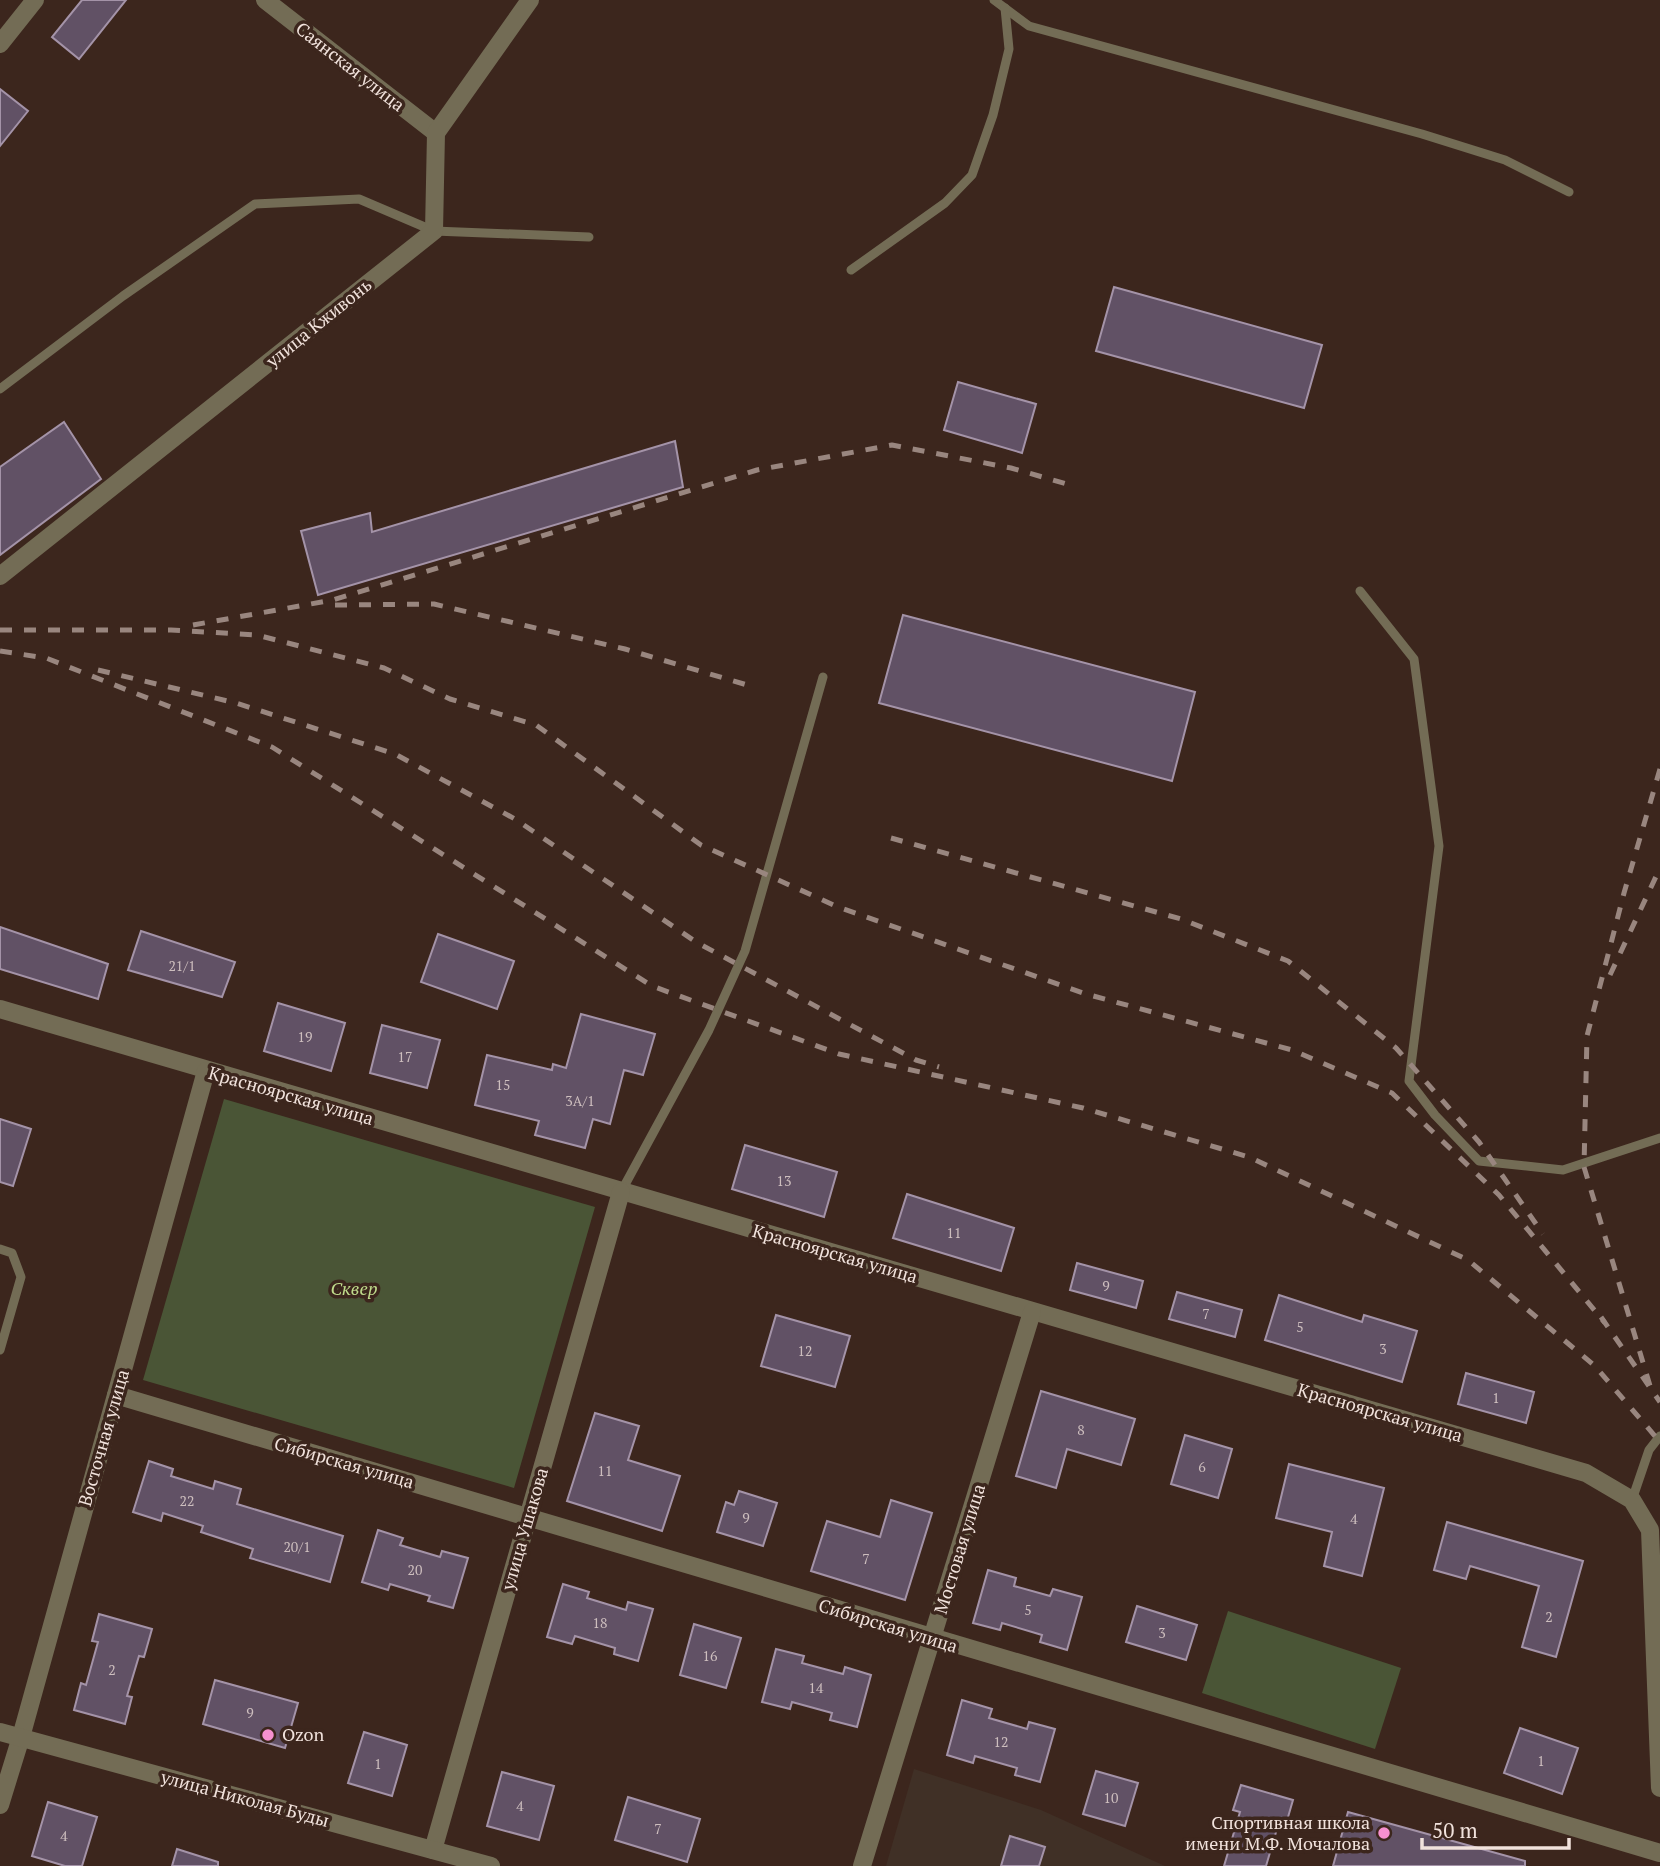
<svg xmlns="http://www.w3.org/2000/svg" width="1660" height="1866" viewBox="0 0 1660 1866" font-family="'PT Serif',serif">
<rect width="100%" height="100%" fill="#3c261d"/>
<polygon fill="#403026" points="914,1769 1041,1810 1165,1866 886,1866"/>
<g fill="#4a5536">
<polygon points="224,1099 595,1207 514,1488 143,1380"/>
<polygon points="1228,1611 1401,1668 1375,1749 1202,1693"/>
</g>
<g fill="#615165" stroke="#a493a8" stroke-width="2">
<polygon points="82,0 126,0 79,59 52,37"/>
<polygon points="0,89 28,111 0,146"/>
<polygon points="1114,287 1322,345 1304,408 1096,351"/>
<polygon points="958,382 1036,404 1022,453 944,430"/>
<polygon points="64,422 101,479 0,555 0,467"/>
<polygon points="675,441 683,487 318,595 301,531 370,513 372,532"/>
<polygon points="903,615 1195,692 1172,781 879,703"/>
<polygon points="0,927 108,964 98,999 0,969"/>
<polygon points="141,931 235,962 222,997 128,970"/>
<polygon points="438,934 514,961 497,1009 421,982"/>
<polygon points="278,1003 345,1023 331,1071 264,1051"/>
<polygon points="581,1014 655,1034 643,1075 624,1070 610,1124 593,1119 585,1148 535,1135 539,1121 475,1105 487,1055 552,1070 553,1064 566,1068"/>
<polygon points="382,1025 440,1040 427,1088 370,1073"/>
<polygon points="0,1119 31,1129 13,1186 0,1182"/>
<polygon points="745,1145 837,1172 824,1217 732,1189"/>
<polygon points="907,1194 1014,1228 1001,1271 893,1238"/>
<polygon points="1077,1263 1143,1281 1136,1308 1070,1290"/>
<polygon points="1177,1292 1242,1310 1235,1337 1169,1319"/>
<polygon points="1279,1295 1362,1322 1364,1315 1417,1331 1402,1382 1265,1340"/>
<polygon points="776,1315 850,1336 835,1387 761,1366"/>
<polygon points="1466,1373 1534,1392 1526,1423 1458,1404"/>
<polygon points="1041,1391 1135,1419 1121,1465 1067,1449 1056,1488 1016,1476"/>
<polygon points="595,1413 639,1426 628,1460 680,1476 662,1531 567,1501"/>
<polygon points="1185,1435 1232,1449 1218,1498 1171,1484"/>
<polygon points="149,1461 173,1469 171,1476 213,1489 215,1481 241,1489 237,1504 343,1536 330,1582 250,1558 253,1549 201,1532 203,1526 163,1513 161,1521 133,1512"/>
<polygon points="1289,1464 1384,1488 1362,1576 1324,1566 1332,1532 1276,1518"/>
<polygon points="739,1491 777,1503 763,1546 717,1532 726,1502 734,1505"/>
<polygon points="891,1500 932,1513 905,1600 811,1571 827,1521 880,1537"/>
<polygon points="1447,1522 1583,1561 1556,1657 1522,1647 1539,1586 1470,1566 1466,1579 1434,1570"/>
<polygon points="378,1530 403,1538 400,1545 440,1557 442,1551 468,1558 453,1608 428,1601 430,1596 390,1584 388,1590 362,1582"/>
<polygon points="988,1570 1016,1578 1014,1586 1050,1596 1053,1589 1082,1597 1067,1650 1040,1642 1042,1635 1002,1623 1000,1630 973,1623"/>
<polygon points="563,1584 589,1592 587,1598 626,1610 628,1602 653,1609 638,1661 614,1654 615,1648 575,1636 572,1644 547,1637"/>
<polygon points="1137,1606 1197,1625 1186,1660 1126,1642"/>
<polygon points="99,1614 152,1629 144,1657 139,1656 127,1696 132,1697 125,1724 74,1710 81,1683 86,1685 98,1642 92,1641"/>
<polygon points="694,1624 741,1638 726,1688 680,1675"/>
<polygon points="776,1649 804,1656 802,1663 843,1674 845,1667 871,1675 857,1727 830,1720 832,1713 792,1702 790,1709 762,1702"/>
<polygon points="215,1680 298,1703 285,1748 203,1724"/>
<polygon points="962,1700 992,1709 989,1718 1027,1729 1029,1722 1055,1729 1040,1782 1015,1775 1017,1768 975,1756 973,1763 947,1755"/>
<polygon points="1520,1728 1578,1748 1562,1794 1504,1773"/>
<polygon points="364,1732 407,1745 392,1796 348,1783"/>
<polygon points="1096,1771 1138,1783 1125,1826 1083,1814"/>
<polygon points="502,1772 554,1786 539,1840 487,1826"/>
<polygon points="1241,1785 1293,1800 1286,1824 1279,1822 1266,1866 1224,1866 1240,1812 1233,1810"/>
<polygon points="628,1797 700,1819 687,1862 615,1840"/>
<polygon points="48,1802 97,1817 82,1866 65,1866 32,1856"/>
<polygon points="1348,1812 1525,1861 1525,1866 1333,1866"/>
<polygon points="1010,1836 1045,1847 1039,1866 1001,1866"/>
<polygon points="177,1849 218,1862 218,1866 172,1866"/>
</g>
<g fill="none" stroke-linecap="round" stroke-linejoin="round">
<g stroke="#736c55" stroke-width="9">
<polyline points="994,0 1029,26 1422,134 1505,160 1569,192"/>
<polyline points="851,270 945,203 972,175 993,115 1009,49 1005,8"/>
<polyline points="0,389 123,296 255,204 359,199 434,231 589,237"/>
<polyline points="1360,591 1414,659 1439,846 1409,1081 1435,1115 1479,1161 1563,1170 1660,1138"/>
<polyline points="621,1192 709,1030 745,951 823,677"/>
<polyline points="0,1249 12,1253 21,1277 0,1350"/>
<polyline points="1632,1500 1649,1450 1660,1436"/>
</g>
<g stroke="#736c55" stroke-width="18">
<polyline points="265,0 436,133"/>
<polyline points="0,44 35,0"/>
<polyline points="0,576 434,231 436,133 530,0"/>
<polyline points="0,1009 1586,1473 1632,1500 1650,1530 1660,1788"/>
<polyline points="116,1395 1660,1853"/>
<polyline points="0,1805 21,1737 206,1071"/>
<polyline points="433,1850 621,1192"/>
<polyline points="862,1866 1032,1312"/>
</g>
<polyline stroke="#736c55" stroke-width="18" points="0,1732 491,1866"/>
<g stroke="#99867f" stroke-width="5" stroke-dasharray="12 12" stroke-linecap="butt">
<polyline points="335,605 434,604 625,649 754,687"/>
<polyline points="193,625 333,600 757,470 892,445 1011,468 1067,484"/>
<polyline points="0,630 171,630 257,635 384,668 450,699 536,725 701,845 838,907 1086,994 1292,1050 1392,1093 1499,1195 1605,1323"/>
<polyline points="0,651 46,658 272,747 652,986 839,1054 1083,1108 1249,1157 1468,1260 1595,1366 1660,1442"/>
<polyline points="98,670 236,703 395,754 515,819 696,942 916,1060 939,1067"/>
<polyline points="1660,769 1624,893 1587,1036 1584,1167 1651,1389 1660,1402"/>
<polyline points="891,838 1181,919 1288,961 1396,1048 1479,1142 1543,1234"/>
<polyline points="1610,975 1660,868"/>
<polyline points="1601,1317 1651,1389"/>
</g>
</g>
<g fill="#f690cf" stroke="#3c261d" stroke-width="2.5">
<circle cx="268" cy="1735" r="7"/>
<circle cx="1384" cy="1833" r="7"/>
</g>
<g text-anchor="middle" stroke-width="7" stroke-linejoin="round" paint-order="stroke">
<g font-size="14" fill="#cdbebe">
<text x="182" y="971">21/1</text>
<text x="305" y="1042">19</text>
<text x="405" y="1062">17</text>
<text x="503" y="1090">15</text>
<text x="580" y="1106">3А/1</text>
<text x="784" y="1186">13</text>
<text x="954" y="1238">11</text>
<text x="1106" y="1291">9</text>
<text x="1206" y="1319">7</text>
<text x="1300" y="1332">5</text>
<text x="1383" y="1354">3</text>
<text x="805" y="1356">12</text>
<text x="1496" y="1403">1</text>
<text x="1081" y="1435">8</text>
<text x="1202" y="1472">6</text>
<text x="605" y="1476">11</text>
<text x="187" y="1506">22</text>
<text x="746" y="1523">9</text>
<text x="1354" y="1524">4</text>
<text x="297" y="1552">20/1</text>
<text x="866" y="1564">7</text>
<text x="415" y="1575">20</text>
<text x="1028" y="1615">5</text>
<text x="1549" y="1622">2</text>
<text x="600" y="1628">18</text>
<text x="1162" y="1638">3</text>
<text x="710" y="1661">16</text>
<text x="112" y="1675">2</text>
<text x="816" y="1693">14</text>
<text x="250" y="1718">9</text>
<text x="1001" y="1747">12</text>
<text x="1541" y="1766">1</text>
<text x="378" y="1769">1</text>
<text x="1111" y="1803">10</text>
<text x="520" y="1811">4</text>
<text x="658" y="1834">7</text>
<text x="64" y="1841">4</text>
</g>
<g font-size="18" fill="#f1e2dc" stroke="#3c261d">
<text transform="translate(350 67) rotate(38)" y="6">Саянская улица</text>
<text transform="translate(319 323) rotate(-39)" y="6">улица Кживонь</text>
<text transform="translate(291 1096) rotate(16)" y="6">Красноярская улица</text>
<text transform="translate(835 1254) rotate(16)" y="6">Красноярская улица</text>
<text transform="translate(1380 1413) rotate(16)" y="6">Красноярская улица</text>
<text transform="translate(104 1438) rotate(-74)" y="6">Восточная улица</text>
<text transform="translate(344 1463) rotate(16)" y="6">Сибирская улица</text>
<text transform="translate(525 1529) rotate(-74)" y="6">улица Ушакова</text>
<text transform="translate(960 1549) rotate(-73)" y="6">Мостовая улица</text>
<text transform="translate(888 1626) rotate(17)" y="6">Сибирская улица</text>
<text transform="translate(245 1799) rotate(15)" y="6">улица Николая Буды</text>
</g>
<g font-size="18" font-style="italic" fill="#c0dc8c" stroke="#3c261d">
<text x="354" y="1295">Сквер</text>
</g>
<g font-size="18" fill="#f1e2dc" stroke="#3c261d" text-anchor="start">
<text x="282" y="1741">Ozon</text>
<text x="1370" y="1829" text-anchor="end">Спортивная школа<tspan x="1370" dy="21">имени М.Ф. Мочалова</tspan></text>
</g>
</g>
<path d="M1422 1838v10h147v-10" fill="none" stroke="#f1e2dc" stroke-width="3.5"/>
<text x="1432" y="1838" font-size="21" fill="#f1e2dc" stroke="#3c261d" stroke-width="5" paint-order="stroke">50 m</text>
</svg>
